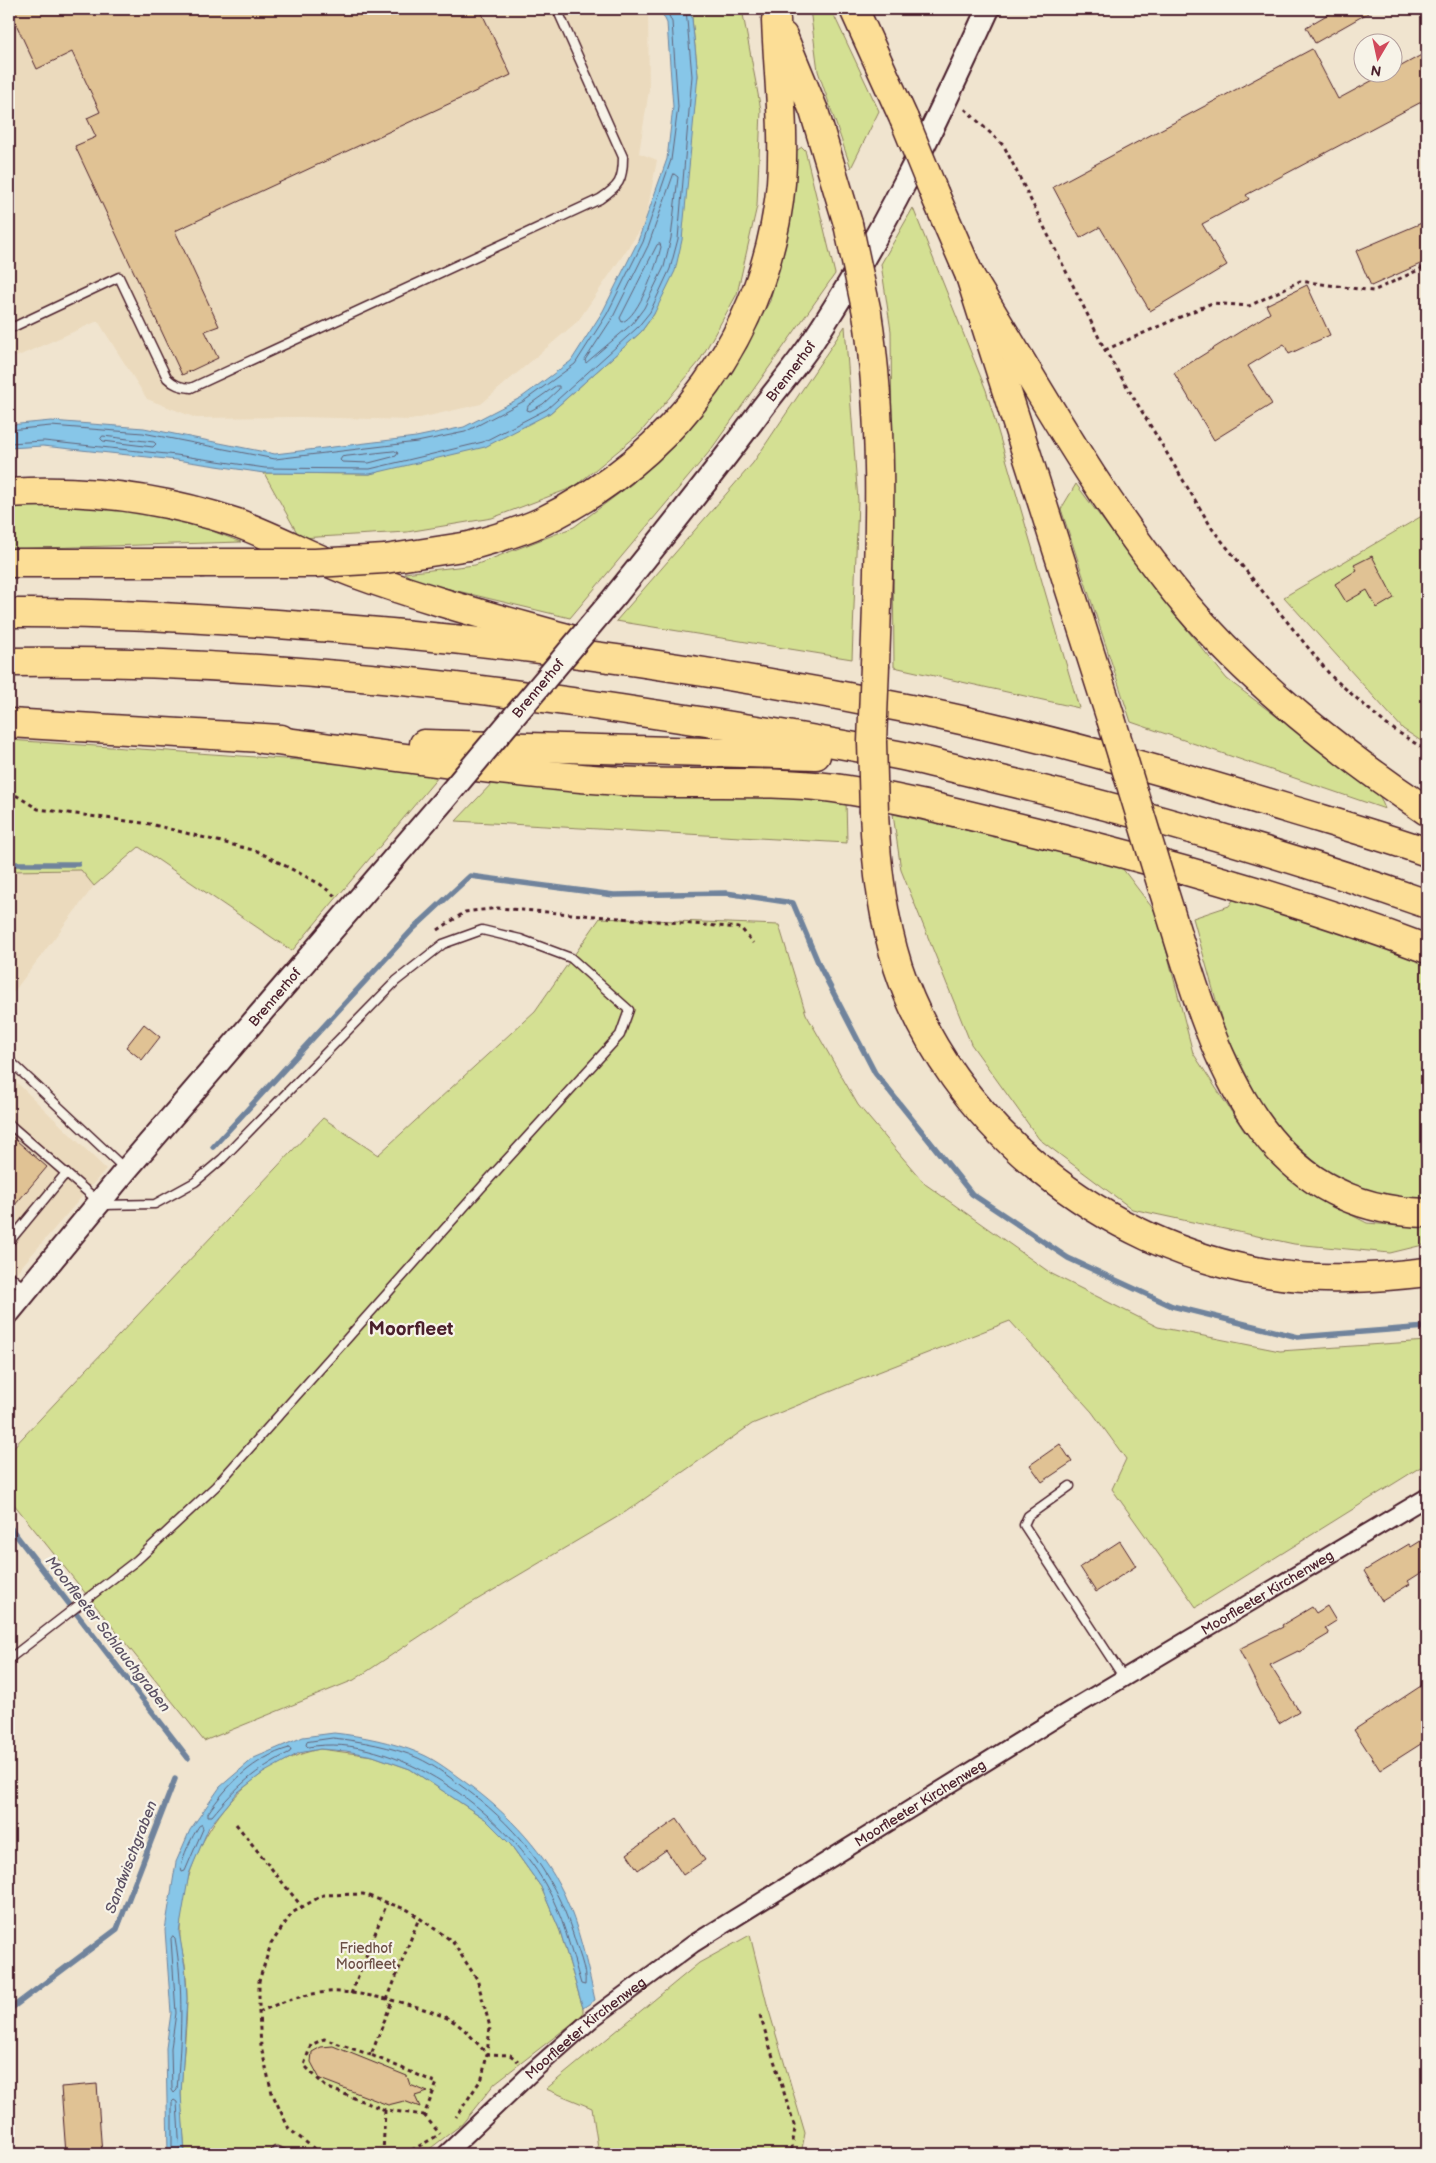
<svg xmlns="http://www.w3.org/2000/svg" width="1436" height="2163" viewBox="0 0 1436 2163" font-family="'Balsamiq Sans',sans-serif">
<rect width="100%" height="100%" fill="#f0e4cf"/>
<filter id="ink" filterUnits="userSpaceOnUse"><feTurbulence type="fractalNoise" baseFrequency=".02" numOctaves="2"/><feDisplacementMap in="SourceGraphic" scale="10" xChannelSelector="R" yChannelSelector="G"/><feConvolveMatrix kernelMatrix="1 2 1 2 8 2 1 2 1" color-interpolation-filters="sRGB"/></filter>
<g filter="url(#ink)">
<g fill="#ebdabd">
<polygon points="9,9 648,9 649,90 639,153 657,160 645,223 578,321 481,404 411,420 301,417 196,418 147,399 98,321 9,360"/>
<polygon points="81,870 94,886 9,998 9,871"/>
<polygon points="9,1075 106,1169 9,1281"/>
</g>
<g fill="#d4e093" stroke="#8f805f">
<polygon points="691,9 742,9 761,110 757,206 737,294 699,362 640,433 574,487 492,518 407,532 300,538 264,473 370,474 550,413 641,332 654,314 698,76"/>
<polygon points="810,9 831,9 879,111 851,168 818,71"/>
<polygon points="802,147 805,150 835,274 710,451 570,618 416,581 404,573 475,565 574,527 633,483 716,394 770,301 786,234 796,151"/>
<polygon points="913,208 986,390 1079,708 894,667 891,331 881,264"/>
<polygon points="845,326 858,501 852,659 616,621 753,463"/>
<polygon points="1076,484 1162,599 1227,679 1379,794 1385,809 1131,722 1061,509"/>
<polygon points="57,505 127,509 183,520 241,542 9,549 9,506"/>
<polygon points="1427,513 1427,745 1403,729 1284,597"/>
<polygon points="9,740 444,770 292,951 139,847 94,886 81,870 9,871"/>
<polygon points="495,780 846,799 847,843 456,821"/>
<polygon points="893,814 1119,864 1157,914 1193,1053 1244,1131 1314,1196 1367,1223 1427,1228 1427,1244 1390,1253 1294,1244 1132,1209 1039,1139 971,1044 901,870"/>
<polygon points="1235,897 1398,948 1427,963 1427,1199 1404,1201 1360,1187 1321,1167 1270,1122 1225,1032 1193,918 1229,906"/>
<polygon points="600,918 779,925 806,1014 858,1105 925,1184 1052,1274 1158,1327 1280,1351 1427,1341 1427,1463 1196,1607 1112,1489 1126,1459 1092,1412 1010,1321 876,1373 752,1424 624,1513 458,1611 354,1680 204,1741 9,1498 9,1452 323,1118 378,1155 535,1011"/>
<path d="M320 1749 373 1756 410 1769 485 1819 511 1845 541 1887 560 1931 583 2008V2015L495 2083 462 2124 423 2154H185C184 2134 181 2114 181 2093 182 2062 187 2030 187 1999 187 1987 186 1975 185 1964 183 1954 179 1942 180 1931 182 1848 236 1766 320 1749Z"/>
<polygon points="750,1935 767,2004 805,2133 801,2154 599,2154 592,2108 546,2089 699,1963"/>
</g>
<g fill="#87c6e8" stroke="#6f839c">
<polygon points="660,9 691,9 698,75 682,240 675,271 654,314 641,332 550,413 485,447 370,474 264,473 176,460 43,446 9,448 9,425 51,421 144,428 275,454 416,437 464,427 522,397 571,361 603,311 638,241 667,159 673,107 667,23"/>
<path d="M334 1733C362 1736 392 1742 419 1753 432 1758 446 1768 458 1777 501 1807 541 1846 564 1894 579 1927 587 1964 595 2000L583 2008 560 1931 541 1887 511 1845 485 1819 410 1769 373 1756 346 1751 320 1749 299 1753 263 1773 238 1792 209 1827 189 1874 179 1932 185 1967 187 1999 181 2094 185 2154H168L166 2048 171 2013 165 1930 176 1862 190 1830 220 1787 254 1758 303 1737Z"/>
</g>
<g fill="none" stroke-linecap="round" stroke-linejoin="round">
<g stroke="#626277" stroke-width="1">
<polygon points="674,174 678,177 671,238 664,267 644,308 632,324 586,363 585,360 613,317 648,246"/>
<path d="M660 244 661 247C657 264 639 317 622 322L620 318 657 245Z"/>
<polygon points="556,386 559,386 559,389 543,404 530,411 527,410 528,406"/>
<polyline points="9,430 51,426 143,433 275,459 417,442 465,432 524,401 575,364 607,314 643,242 671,160 678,107 672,22 666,9"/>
<polygon points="103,436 154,442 156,444 153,447 103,441 101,439"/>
<polyline points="9,443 44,441 176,455 265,468 370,469 483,442 547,409 637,328 650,312 670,269 678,239 692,76 686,9"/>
<polygon points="395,451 398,453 396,456 369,463 342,462 340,460 342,457"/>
<path d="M333 1738C360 1741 394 1747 418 1758 433 1765 447 1775 460 1785 513 1822 553 1871 573 1934 577 1949 587 1969 585 1985L581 1984C571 1951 563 1915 545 1884 505 1813 394 1731 308 1747L306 1745 307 1742Z"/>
<path d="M289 1748 291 1749 290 1752C254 1771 238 1785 212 1816H208V1813C228 1784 254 1758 289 1748Z"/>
<path d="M202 1825 203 1829 185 1871 182 1872C178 1863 193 1835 199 1826Z"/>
<path d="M173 1936 175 1938C184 1989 181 2039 177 2090L174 2093 172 2090 171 2048 176 2013 171 1939Z"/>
<polyline points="172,2154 172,2102 174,2100 177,2102 180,2154"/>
</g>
<g stroke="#6f839c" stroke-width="5.5">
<polyline points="9,864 78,864"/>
<polyline points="213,1147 413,929 470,876 614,895 726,893 793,903 820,967 875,1073 972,1194 1068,1258 1172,1306 1298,1337 1427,1327"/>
<polyline points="9,1526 188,1758"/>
<polyline points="9,2010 117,1929 175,1779"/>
</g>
</g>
<g fill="#e0c294" stroke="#4a1f2b">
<polygon points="9,9 480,9 511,75 175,231 219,326 205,331 218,358 182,375 75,146 96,137 87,118 100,112 72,52 37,69"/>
<polygon points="1337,9 1375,9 1315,43 1306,27"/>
<polygon points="1312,49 1338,99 1388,72 1394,72 1394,70 1427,52 1427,99 1246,195 1249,199 1202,224 1227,265 1150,311 1100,227 1080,238 1053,187"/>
<polygon points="1424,222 1427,231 1427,261 1371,286 1356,251"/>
<polygon points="1307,285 1330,335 1289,354 1284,344 1248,366 1272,404 1214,440 1174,373 1270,313 1266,305"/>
<polygon points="1372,556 1394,598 1377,608 1367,590 1346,602 1335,584 1357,570 1354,565"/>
<polygon points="144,1024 160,1037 142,1060 126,1047"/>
<polygon points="9,1134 47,1167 9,1212"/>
<polygon points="1060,1444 1072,1462 1042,1482 1030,1465"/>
<polygon points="1427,1537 1427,1569 1408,1581 1410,1584 1382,1601 1364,1571 1409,1544 1411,1547"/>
<polygon points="1120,1541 1136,1566 1096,1592 1080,1567"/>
<polygon points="1327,1606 1336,1621 1325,1628 1329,1634 1299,1652 1298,1651 1270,1665 1299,1711 1279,1723 1263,1697 1239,1649 1283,1627 1282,1625 1312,1607 1316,1613"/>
<polygon points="1427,1682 1427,1740 1380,1770 1354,1730"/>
<polygon points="677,1819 705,1860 683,1875 666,1850 638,1870 627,1854"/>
<polygon points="333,2046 407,2076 410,2085 428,2092 415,2096 420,2107 404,2101 388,2105 320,2079 311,2062 312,2052 321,2047"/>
<polygon points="97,2084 102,2154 66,2154 61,2087"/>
</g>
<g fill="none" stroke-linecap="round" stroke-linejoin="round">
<defs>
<g id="lane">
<path d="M9 329 119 277 167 378C174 385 180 387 191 388L600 199C619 186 623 181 623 157L557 9"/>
<polyline points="9,1060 124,1168"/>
<polyline points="9,1124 98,1201"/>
<polyline points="9,1242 66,1173"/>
<polyline points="9,1275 25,1289"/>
<polyline points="1070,1486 1028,1516 1024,1525 1124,1678"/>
<polyline points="9,1659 137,1560 216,1486 489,1179 620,1035 629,1010 571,958 520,939 482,930 443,944 396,981 222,1159 195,1182 155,1204 103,1205"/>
<polyline points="276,2151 284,2154"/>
</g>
<g id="street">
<path id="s1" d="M446 2154 533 2071 593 2018 693 1944 1060 1716 1427 1497"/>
</g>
<g id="secondary">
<path id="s2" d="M616 595C666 533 716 471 763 407 779 386 796 366 811 344 881 239 936 123 988 9"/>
<path id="s3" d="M9 1312 126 1170 444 800"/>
</g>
<g id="highway">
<polyline points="854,9 904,119"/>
<polyline points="783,36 814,111 848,224"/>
<polyline points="935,195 970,276 1111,719"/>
<path d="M970 276C1038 388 1102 504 1186 605 1251 682 1343 755 1427 811"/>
<path d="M867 313C885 429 879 547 875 665"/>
<path d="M9 493C86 488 163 498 237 523 278 538 317 560 359 575 430 601 504 620 577 641"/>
<path d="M469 546C493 539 518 533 541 522 675 457 767 333 781 183 785 130 778 74 776 20"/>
<polyline points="9,563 201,563"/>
<path d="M9 613C98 612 188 618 277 624 489 638 701 667 910 709 1038 735 1164 771 1289 809 1335 823 1381 836 1427 852"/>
<path d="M9 662C227 659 445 681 660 715 741 727 822 740 903 756 936 763 969 772 1002 780 1146 814 1288 855 1427 904"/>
<polyline points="9,723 281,739"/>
<path d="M262 739C381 754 499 773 619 781 690 786 762 779 834 788 897 797 959 813 1021 828 1158 861 1295 899 1427 949"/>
<polyline points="424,744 816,755"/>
<path d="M874 812C876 865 882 916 898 967 950 1125 1104 1247 1267 1273 1319 1282 1375 1278 1427 1272"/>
<path d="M1162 886C1207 1026 1245 1210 1427 1213"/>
</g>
</defs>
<use href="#lane" stroke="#4a1f2b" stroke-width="11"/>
<use href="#street" stroke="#4a1f2b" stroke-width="20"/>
<use href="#secondary" stroke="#4a1f2b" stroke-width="26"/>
<use href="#highway" stroke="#4a1f2b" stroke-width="31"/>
<g stroke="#4a1f2b" stroke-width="3" stroke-dasharray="4 4" stroke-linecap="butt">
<polyline points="965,109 1004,146 1105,350 1213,530 1331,676 1387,725 1427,751"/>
<polyline points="1105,350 1212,303 1249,306 1300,281 1373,291 1427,266"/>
<polyline points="9,791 38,809 150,824 257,851 320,884 335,896"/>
<polyline points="438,930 465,912 498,908 741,928 753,943"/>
<polyline points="236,1824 302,1907"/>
<polyline points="351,1994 387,1903"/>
<polyline points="387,2000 419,1918"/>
<path d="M259 2012C281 2002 303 1994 328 1992 358 1990 425 2006 451 2020 465 2028 476 2042 487 2054L510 2055 518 2061"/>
<polyline points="760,2015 795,2128 791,2154"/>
<polyline points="371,2055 324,2039 311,2045 304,2065 326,2087 385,2110 424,2115 437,2083 371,2055 392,2001"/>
<polyline points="424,2115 440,2134"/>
<polyline points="321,2154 289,2129 272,2093 261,2047 259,2012 259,1981 271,1944 292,1913 323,1895 363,1894 408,1910 452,1941 477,1979 490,2027 487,2054 482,2078 456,2117"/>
<polyline points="383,2154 385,2110"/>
<polyline points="396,2154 414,2149 437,2136"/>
</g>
<use href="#lane" stroke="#f7f3e8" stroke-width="8"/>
<use href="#street" stroke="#f7f3e8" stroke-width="16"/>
<use href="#secondary" stroke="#f7f3e8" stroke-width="22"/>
<use href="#highway" stroke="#fcde96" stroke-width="28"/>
<defs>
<g id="secondary-bridge">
<path id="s4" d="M444 800 616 595"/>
</g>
<g id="highway-bridge">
<polyline points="904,119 935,195"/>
<polyline points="848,224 867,313"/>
<polyline points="201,563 315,563 385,559 469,546"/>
<polyline points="1111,719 1162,886"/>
<polyline points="874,812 872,742 875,665"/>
</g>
</defs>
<use href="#secondary-bridge" stroke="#4a1f2b" stroke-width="26" stroke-linecap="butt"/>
<use href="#highway-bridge" stroke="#4a1f2b" stroke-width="31" stroke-linecap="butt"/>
<use href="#secondary-bridge" stroke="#f7f3e8" stroke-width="22"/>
<use href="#highway-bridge" stroke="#fcde96" stroke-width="28"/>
</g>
</g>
<g text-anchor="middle" stroke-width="4.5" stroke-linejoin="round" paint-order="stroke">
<g font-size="14" fill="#4a1f2b" stroke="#f7f3e8">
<text dy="5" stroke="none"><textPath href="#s2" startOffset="284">Brennerhof</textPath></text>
<text dy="5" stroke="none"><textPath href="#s4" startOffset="146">Brennerhof</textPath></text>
<text dy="5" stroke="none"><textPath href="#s3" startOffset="412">Brennerhof</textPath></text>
<text dy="5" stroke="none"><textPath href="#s1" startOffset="998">Moorfleeter Kirchenweg</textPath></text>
<text dy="5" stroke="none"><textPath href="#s1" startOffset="592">Moorfleeter Kirchenweg</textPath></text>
<text dy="5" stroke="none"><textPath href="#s1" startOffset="188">Moorfleeter Kirchenweg</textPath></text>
</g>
<g font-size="14" fill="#6c4f45" stroke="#f7f3e8">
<text x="366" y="1953">Friedhof<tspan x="366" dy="16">Moorfleet</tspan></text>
</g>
<g font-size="15" font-style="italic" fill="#5c5164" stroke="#f7f3e8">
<text transform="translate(108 1634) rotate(52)" y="5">Moorfleeter Schlauchgraben</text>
<text transform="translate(131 1857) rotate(-69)" y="5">Sandwischgraben</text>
</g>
<g font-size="19" font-weight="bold" fill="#4a1f2b" stroke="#f7f3e8">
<text x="411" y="1335">Moorfleet</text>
</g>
</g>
<rect width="1436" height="2163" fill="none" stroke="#f7f3e8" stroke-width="30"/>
<rect x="15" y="15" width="1406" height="2133" fill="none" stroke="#4a1f2b" stroke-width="2" filter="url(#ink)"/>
<g transform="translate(1378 58) rotate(189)"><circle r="24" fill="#f7f3e8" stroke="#b29e9c"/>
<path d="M0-4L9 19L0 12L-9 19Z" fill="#d1495b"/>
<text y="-8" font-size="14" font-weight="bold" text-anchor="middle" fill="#4a1f2b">N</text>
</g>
</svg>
